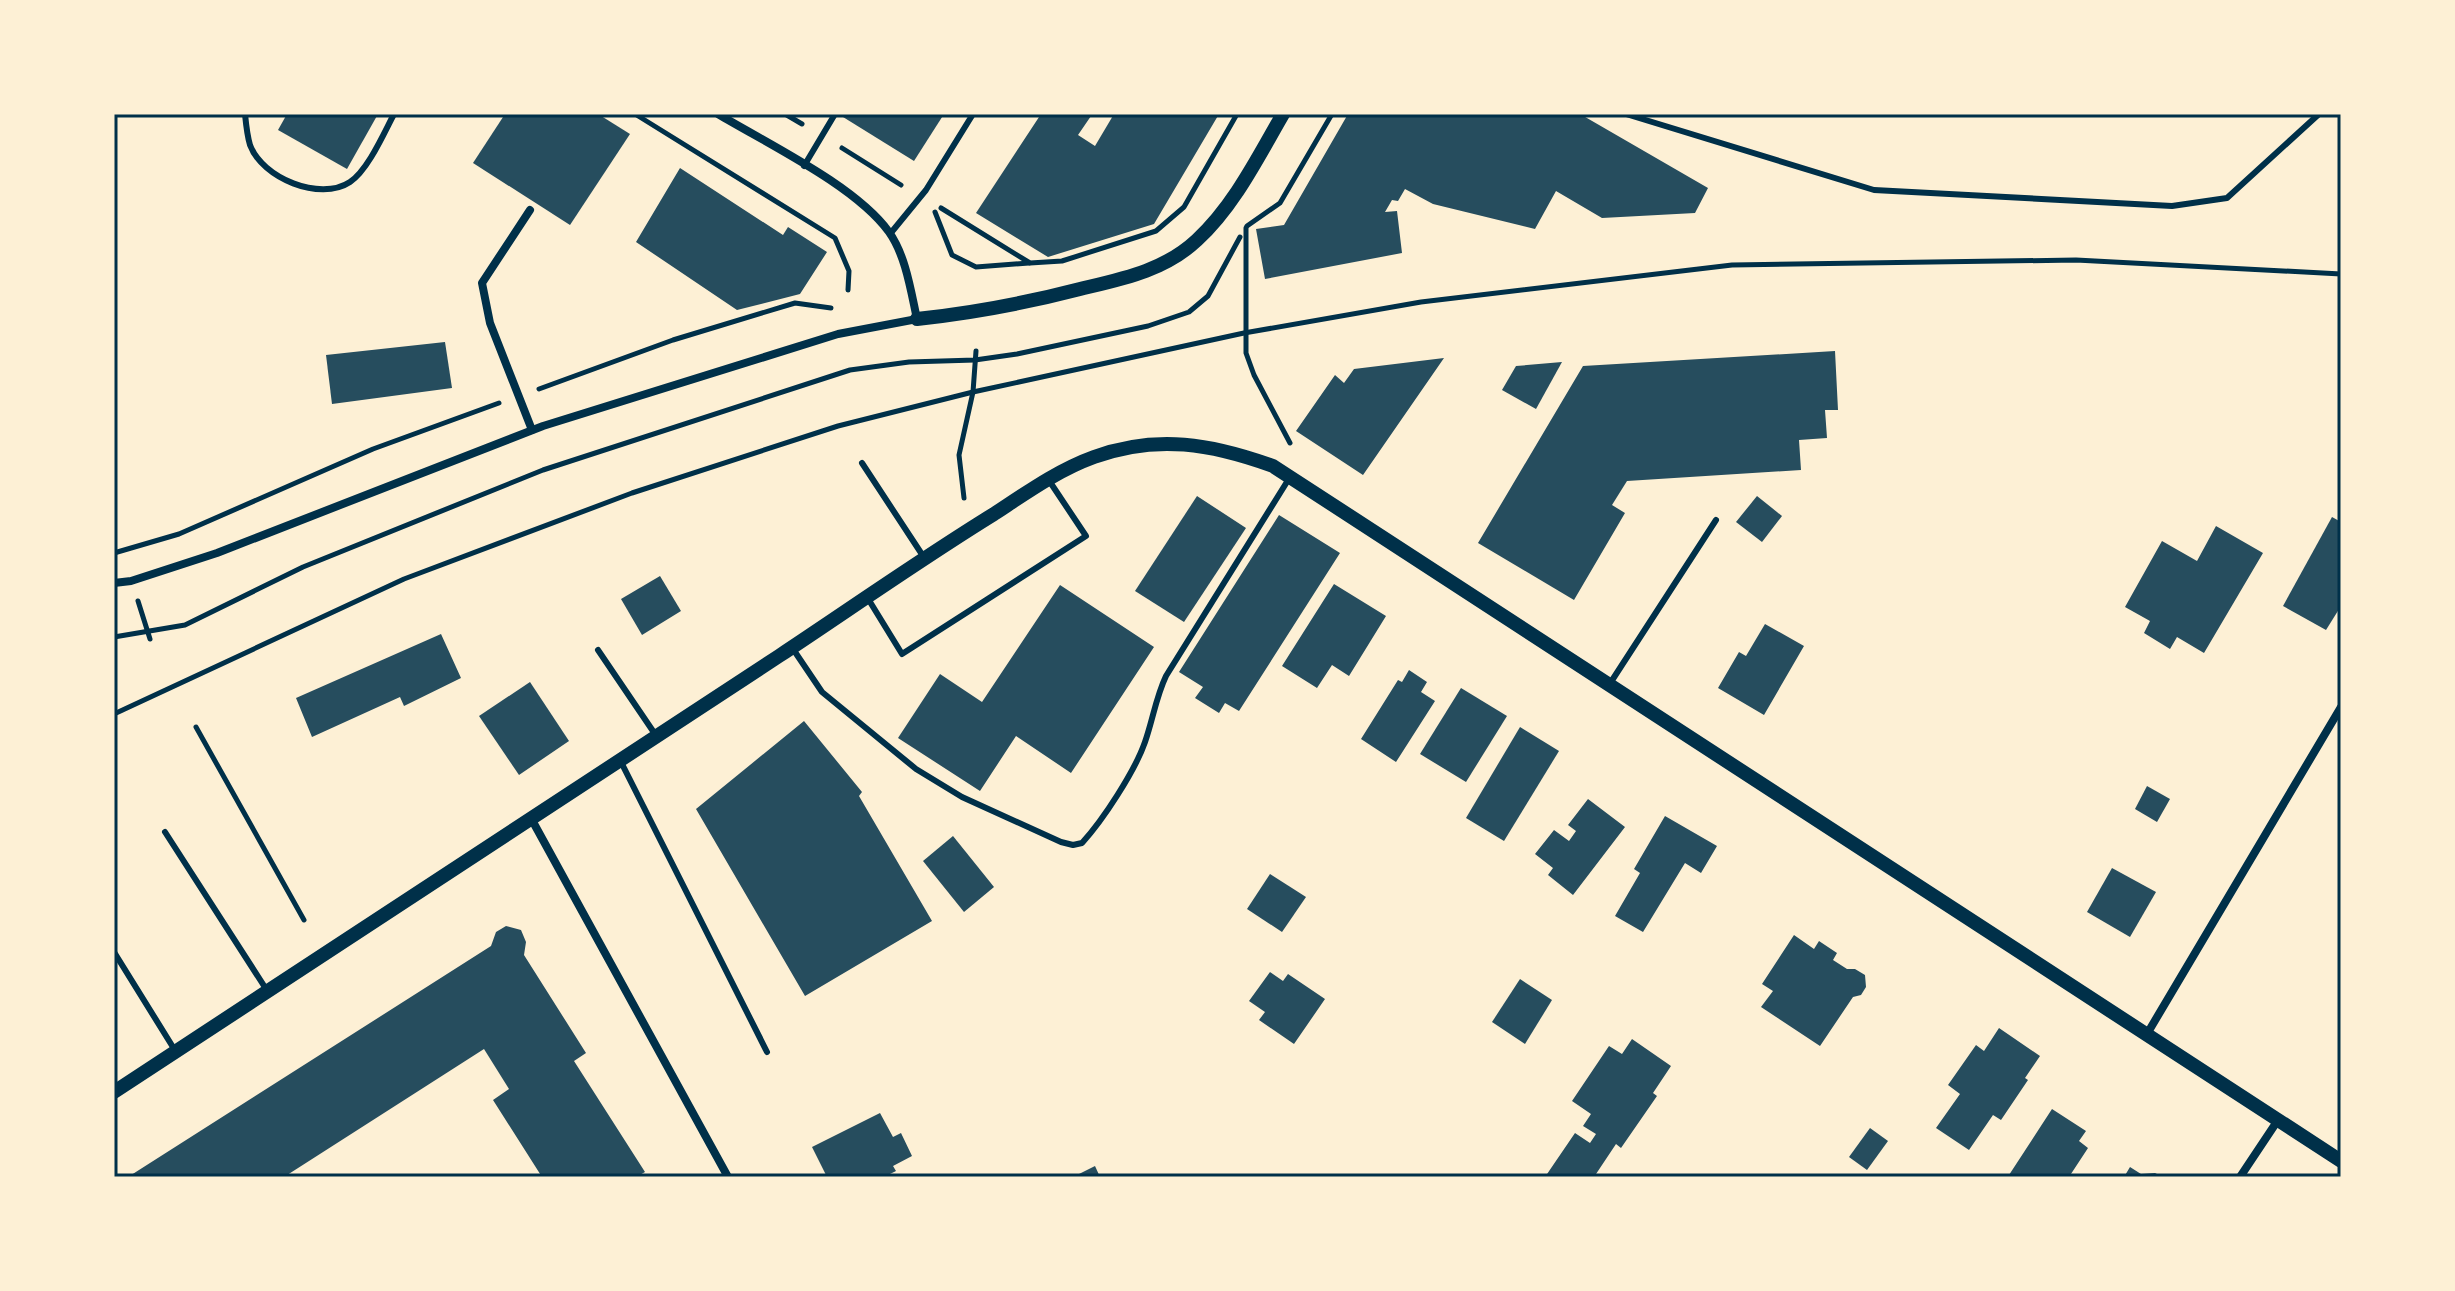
<svg xmlns="http://www.w3.org/2000/svg" width="2455" height="1291" viewBox="0 0 2455 1291" font-family="'Work Sans',sans-serif">
<rect width="100%" height="100%" fill="#fdf0d5"/>
<g fill="#264d5e">
<polygon points="287,114 378,114 347,169 278,130"/>
<polygon points="505,114 598,114 630,134 570,225 473,163"/>
<polygon points="845,114 944,114 914,161 843,117"/>
<polygon points="1041,114 1088,114 1091,116 1078,135 1095,146 1114,114 1219,114 1154,224 1048,257 976,213"/>
<polygon points="1348,114 1580,114 1708,188 1695,213 1602,218 1556,191 1535,229 1433,204 1405,189 1398,201 1392,200 1385,212 1397,211 1402,253 1265,279 1256,229 1284,225"/>
<polygon points="680,168 783,235 788,227 827,252 800,294 737,310 636,242"/>
<polygon points="445,342 452,388 332,404 326,355"/>
<polygon points="1835,351 1838,410 1825,410 1827,438 1799,440 1801,470 1627,481 1612,505 1625,513 1574,600 1478,543 1583,366"/>
<polygon points="1444,358 1363,475 1296,431 1335,375 1344,383 1354,369"/>
<polygon points="1562,362 1536,409 1502,390 1516,366"/>
<polygon points="1197,496 1246,528 1184,622 1135,591"/>
<polygon points="1757,496 1782,516 1762,542 1736,522"/>
<polygon points="1279,515 1340,553 1239,711 1225,703 1219,713 1195,698 1203,687 1179,672"/>
<polygon points="2332,517 2341,522 2341,606 2326,630 2283,606"/>
<polygon points="2216,526 2263,553 2204,653 2177,637 2170,649 2144,633 2150,621 2125,607 2162,541 2197,561"/>
<polygon points="660,576 681,611 642,635 621,599"/>
<polygon points="1334,584 1386,616 1349,676 1332,665 1317,688 1282,666"/>
<polygon points="1060,585 1154,647 1071,773 1016,736 980,791 898,738 940,674 982,702"/>
<polygon points="1765,624 1804,646 1764,715 1718,688 1739,652 1746,656"/>
<polygon points="441,634 461,678 404,706 400,697 312,737 296,698"/>
<polygon points="1409,670 1427,682 1421,692 1435,701 1396,762 1361,739 1398,680 1402,682"/>
<polygon points="530,682 569,741 519,775 479,716"/>
<polygon points="1461,688 1507,716 1466,782 1420,754"/>
<polygon points="804,721 862,792 859,796 932,921 805,996 696,809"/>
<polygon points="1520,727 1559,751 1504,841 1466,818"/>
<polygon points="2147,786 2170,799 2157,822 2135,809"/>
<polygon points="1588,799 1625,827 1573,895 1548,875 1553,868 1535,854 1554,830 1569,841 1576,831 1568,825"/>
<polygon points="1665,816 1717,846 1701,873 1685,863 1643,932 1615,916 1640,873 1634,869"/>
<polygon points="953,836 994,887 964,912 923,861"/>
<polygon points="2112,868 2156,892 2130,937 2087,912"/>
<polygon points="1270,874 1306,897 1282,932 1247,909"/>
<polygon points="506,926 521,930 526,942 524,955 586,1053 574,1061 645,1172 636,1177 542,1177 493,1100 509,1089 484,1049 284,1177 128,1177 491,946 496,932"/>
<polygon points="1794,935 1814,949 1819,941 1837,953 1833,960 1847,969 1855,969 1865,975 1866,987 1861,995 1853,997 1820,1046 1761,1007 1773,991 1762,984"/>
<polygon points="1270,972 1283,981 1288,974 1325,999 1294,1044 1259,1020 1265,1012 1249,1001"/>
<polygon points="1520,979 1552,1000 1525,1044 1492,1022"/>
<polygon points="1999,1028 2040,1056 2025,1078 2028,1080 2001,1120 1993,1115 1969,1150 1936,1128 1960,1094 1948,1085 1976,1045 1984,1051"/>
<polygon points="1632,1039 1671,1066 1653,1093 1657,1096 1621,1148 1616,1144 1594,1177 1545,1177 1575,1133 1590,1143 1596,1134 1583,1126 1591,1114 1572,1101 1609,1046 1622,1054"/>
<polygon points="2052,1109 2086,1131 2079,1141 2088,1148 2069,1177 2012,1177 2009,1175"/>
<polygon points="880,1113 893,1137 901,1133 912,1156 893,1166 896,1171 884,1177 827,1177 812,1147"/>
<polygon points="1870,1128 1888,1141 1867,1170 1849,1157"/>
<polygon points="1095,1166 1100,1177 1073,1177"/>
<polygon points="2130,1167 2141,1174 2155,1173 2163,1177 2124,1177"/>
</g>
<g fill="none" stroke-linecap="round" stroke-linejoin="round">
<g stroke="#003049" stroke-width="5">
<polyline points="635,114 835,238 849,271 848,290"/>
<polyline points="785,114 802,124"/>
<polyline points="842,148 901,185"/>
<polyline points="941,208 1030,263 1062,261 1156,231 1184,207 1237,114"/>
<polyline points="935,212 952,255 976,267 1029,263"/>
<polyline points="1247,226 1280,203 1332,114"/>
<polyline points="1246,228 1246,353 1254,375 1290,443"/>
<polyline points="539,389 673,340 795,303 831,308"/>
<polyline points="964,498 959,455 973,392 976,351"/>
<polyline points="114,553 179,534 373,449 499,403"/>
<polyline points="138,601 150,639"/>
<polyline points="114,637 185,625 303,567 543,470 850,370 909,362 975,360 1017,354 1148,326 1189,312 1208,296 1240,237"/>
<polyline points="114,714 404,579 632,493 838,426 973,392 1244,333 1421,302 1732,265 2076,260 2341,274"/>
<polyline points="196,727 304,920"/>
</g>
<g stroke="#003049" stroke-width="6">
<path d="M245 114C246 124 247 135 250 145 262 178 320 202 350 182 368 170 384 133 394 114"/>
<polyline points="1626,114 1874,190 2172,206 2227,198 2319,114"/>
<polyline points="804,166 835,114"/>
<polyline points="890,234 926,190 973,114"/>
<polyline points="862,463 925,559"/>
<polyline points="867,597 902,654 1086,536 1048,479"/>
<path d="M793 649 822 692 916 769 962 797 1061 842 1073 845 1082 843C1103 820 1135 771 1145 742 1153 719 1156 697 1166 676L1290 477"/>
<polyline points="598,650 657,737"/>
<polyline points="1609,685 1716,520"/>
<polyline points="621,762 767,1052"/>
<polyline points="165,832 268,992"/>
<polyline points="114,952 176,1052"/>
</g>
<g stroke="#003049" stroke-width="8">
<polyline points="530,210 482,283 490,323 532,430"/>
<path d="M114 583 131 581 217 553 543 426 838 334 917 319C911 292 906 256 889 232 856 186 768 144 718 114"/>
<polyline points="532,820 728,1177"/>
<polyline points="2147,1034 2341,707"/>
<polyline points="2240,1177 2278,1120"/>
</g>
<g stroke="#003049" stroke-width="14">
<path d="M917 319C973 313 1026 303 1080 289 1122 279 1164 271 1197 240 1234 206 1258 157 1283 114"/>
<path d="M114 1092C336 948 558 803 779 656 850 609 921 559 994 514 1026 493 1058 470 1094 457 1157 434 1212 444 1273 466L2341 1161"/>
</g>
</g>
<rect width="2455" height="1291" fill="none" stroke="#fdf0d5" stroke-width="232"/>
<rect x="116" y="116" width="2223" height="1059" fill="none" stroke="#003049" stroke-width="3"/>
</svg>
